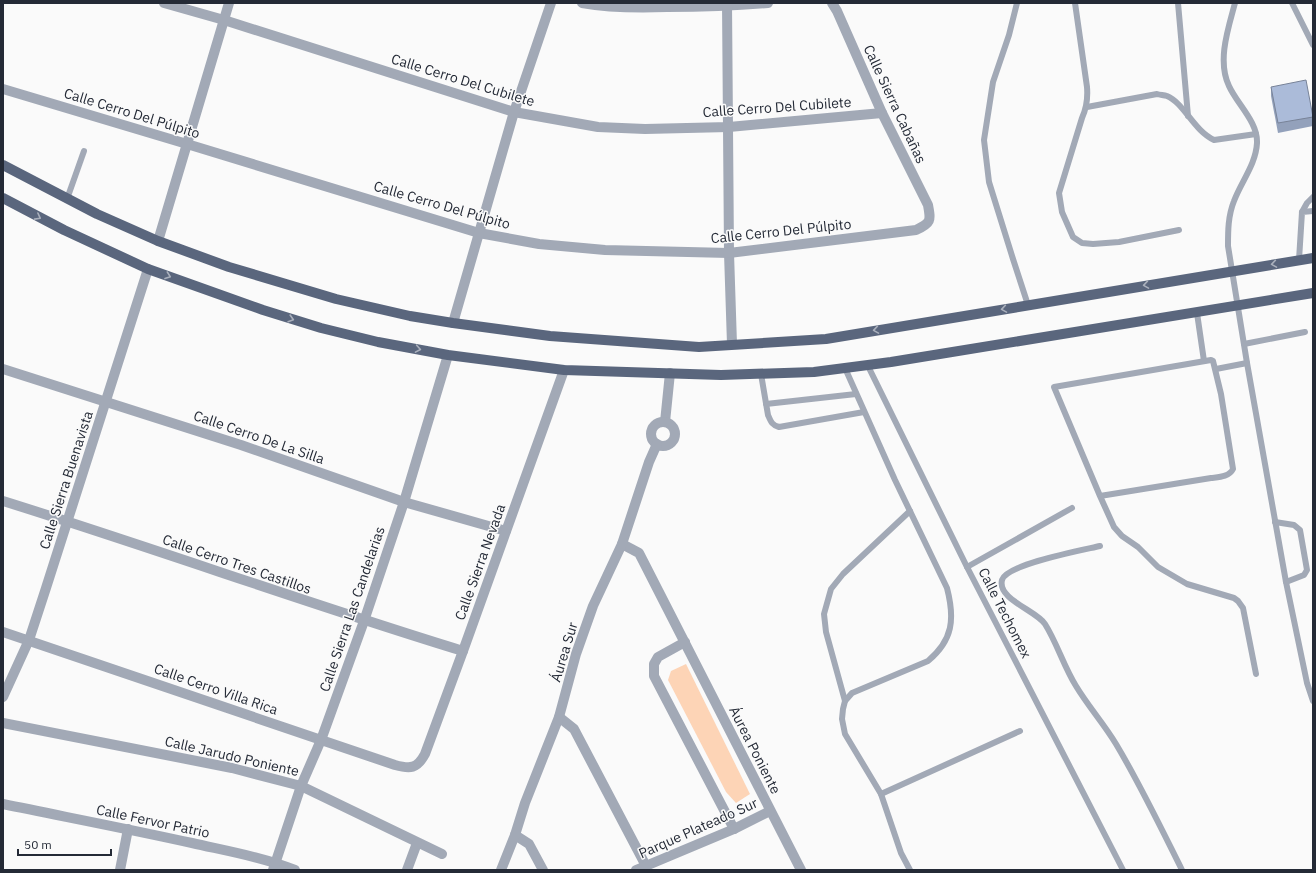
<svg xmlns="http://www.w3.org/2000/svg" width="1316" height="873" viewBox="0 0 1316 873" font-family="'IBM Plex Sans',sans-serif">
<rect width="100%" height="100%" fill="#fafafa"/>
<polygon fill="#fdd4b6" points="686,664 750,794 736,803 726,792 668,680 671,671"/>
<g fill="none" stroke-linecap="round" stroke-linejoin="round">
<g stroke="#a2a9b6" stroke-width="6">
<polyline points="1017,3 1009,35 993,82 984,140 989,182 1013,259 1028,305"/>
<path d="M1075 3 1087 87C1088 99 1087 107 1082 118L1059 193 1062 212 1073 237 1082 243 1093 244 1119 242 1179 230"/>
<polyline points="1178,3 1188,116"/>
<path d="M1235 3C1228 29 1217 61 1229 86 1237 104 1258 122 1257 143 1256 164 1241 182 1234 201 1228 216 1228 231 1228 246L1247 363 1286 582 1307 683 1313 701"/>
<polyline points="1292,3 1313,45"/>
<path d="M1087 107 1157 94C1160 95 1164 95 1167 96 1184 103 1194 131 1214 140L1256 134"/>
<polyline points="67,199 84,151"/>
<polyline points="1302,212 1307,203 1313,197"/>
<polyline points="1299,260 1302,212 1313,211"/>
<polyline points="1197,313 1204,361"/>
<polyline points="1244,344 1305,332"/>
<polyline points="868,366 967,567 1123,870"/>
<path d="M845 368 895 480 947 588C955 619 953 640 928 661L852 693 845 701 843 709 842 719 845 734 881 794 901 853 910 870"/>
<polyline points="1216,369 1247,363"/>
<path d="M761 374 768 415C771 422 772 425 779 427L864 412"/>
<polyline points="766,404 856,394"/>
<path d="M1100 496 1211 478C1219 477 1229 477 1233 469L1221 394 1213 361 1211 360 1054 387 1100 496 1114 527 1122 536 1138 547 1158 567 1187 584 1234 598 1238 601 1243 608 1256 674"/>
<polyline points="1275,522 1294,525 1300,530 1307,570 1304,575 1286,582"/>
<path d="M1100 546C1083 550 1007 564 1002 580 997 599 1037 611 1045 624 1057 643 1064 667 1076 686 1088 706 1104 724 1116 744 1140 784 1161 828 1182 870"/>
<polyline points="967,567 1072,508"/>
<polyline points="845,701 826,632 824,614 831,589 843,574 910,511"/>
<polyline points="881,794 1020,731"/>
</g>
<g stroke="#a2a9b6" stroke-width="10">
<polyline points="164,3 224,20 514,112 598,127 645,129 729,127 882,113"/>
<path d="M582 3C610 8 639 8 667 7 701 7 735 6 768 3"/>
<polyline points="727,3 729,253 732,344"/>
<path d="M3 89 187 144 479 233 539 244 605 250 729 253 916 230C931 223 931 221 928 205L882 113 837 11 832 3"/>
<polyline points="158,241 229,3"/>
<polyline points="453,323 514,112 551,3"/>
<polyline points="3,369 241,445 404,502 506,531"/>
<polyline points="665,422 670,373"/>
<circle cx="663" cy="434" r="12"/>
<path d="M3 501C157 549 309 604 463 651"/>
<polyline points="622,544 639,553 801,870"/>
<path d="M3 632 395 765C410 769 417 769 425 754L463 651 564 370"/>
<polyline points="685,642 658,657 654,664 654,676 734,829"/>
<polyline points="3,697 29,640 46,588 148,269"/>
<polyline points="559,717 574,729 646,866"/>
<polyline points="3,723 232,768 301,786 442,854"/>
<path d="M3 804C66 817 129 829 192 843 227 851 262 857 295 870"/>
<polyline points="515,835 529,844 543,870"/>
<polyline points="120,870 128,829"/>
<polyline points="273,870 301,786 321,740 364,621 404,502 448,355"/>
<polyline points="407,870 417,843"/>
<polyline points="501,870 515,835 525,803 559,717 576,654 593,606 622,544 649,462 657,444"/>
<polyline points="636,870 734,829 770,811"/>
</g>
<g stroke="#5a667d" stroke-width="10">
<polyline points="3,165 97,214 158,241 229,267 336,299 410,316 453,323 550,336 699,347 826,339 1313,258"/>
<polyline points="3,198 64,230 148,269 263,310 321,328 378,342 448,355 564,370 721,375 814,372 891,362 1313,293"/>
</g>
</g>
<polygon fill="#93a1bb" points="1271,87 1313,116 1313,126 1278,133 1271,96"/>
<polygon fill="#abbbd9" stroke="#788398" points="1306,80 1313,117 1278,123 1271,87"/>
<defs><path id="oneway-chevron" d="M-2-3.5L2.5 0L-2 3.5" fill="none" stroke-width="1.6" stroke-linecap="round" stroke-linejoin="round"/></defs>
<g stroke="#aab0bc">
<use href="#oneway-chevron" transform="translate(38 217) rotate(28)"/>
<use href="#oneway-chevron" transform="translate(1274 264) rotate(171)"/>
<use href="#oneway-chevron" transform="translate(168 276) rotate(20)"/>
<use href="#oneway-chevron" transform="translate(1146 285) rotate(171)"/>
<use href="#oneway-chevron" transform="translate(1004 309) rotate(171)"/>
<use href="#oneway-chevron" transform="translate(291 319) rotate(17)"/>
<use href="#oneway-chevron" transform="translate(876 330) rotate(171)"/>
<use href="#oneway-chevron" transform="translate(418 349) rotate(10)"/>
</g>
<g text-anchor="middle" stroke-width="3" stroke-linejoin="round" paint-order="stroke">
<g font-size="14" fill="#242a36" stroke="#fafafa">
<text transform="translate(463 80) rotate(17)" y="5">Calle Cerro Del Cubilete</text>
<text transform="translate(895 104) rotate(65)" y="5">Calle Sierra Cabañas</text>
<text transform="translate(777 107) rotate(-4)" y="5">Calle Cerro Del Cubilete</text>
<text transform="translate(132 113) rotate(17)" y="5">Calle Cerro Del Púlpito</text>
<text transform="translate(442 205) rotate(16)" y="5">Calle Cerro Del Púlpito</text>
<text transform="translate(781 231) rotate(-6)" y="5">Calle Cerro Del Púlpito</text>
<text transform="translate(259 437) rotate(19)" y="5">Calle Cerro De La Silla</text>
<text transform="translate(66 480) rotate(-72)" y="5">Calle Sierra Buenavista</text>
<text transform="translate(480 562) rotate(-70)" y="5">Calle Sierra Nevada</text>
<text transform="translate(237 564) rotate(19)" y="5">Calle Cerro Tres Castillos</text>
<text transform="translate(352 609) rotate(-71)" y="5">Calle Sierra Las Candelarias</text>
<text transform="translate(1005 613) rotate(63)" y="5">Calle Techomex</text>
<text transform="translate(564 652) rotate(-73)" y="5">Áurea Sur</text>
<text transform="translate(216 689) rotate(19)" y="5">Calle Cerro Villa Rica</text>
<text transform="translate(755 750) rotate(63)" y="5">Áurea Poniente</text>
<text transform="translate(232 756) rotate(13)" y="5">Calle Jarudo Poniente</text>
<text transform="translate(153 821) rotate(12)" y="5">Calle Fervor Patrio</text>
<text transform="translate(698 828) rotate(-24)" y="5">Parque Plateado Sur</text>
</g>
</g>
<rect width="1316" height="873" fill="none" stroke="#242a36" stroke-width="8"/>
<path d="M18 849v6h93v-6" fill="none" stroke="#242a36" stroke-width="2"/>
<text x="24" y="849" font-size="12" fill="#242a36" stroke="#fafafa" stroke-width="3" paint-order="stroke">50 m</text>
</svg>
